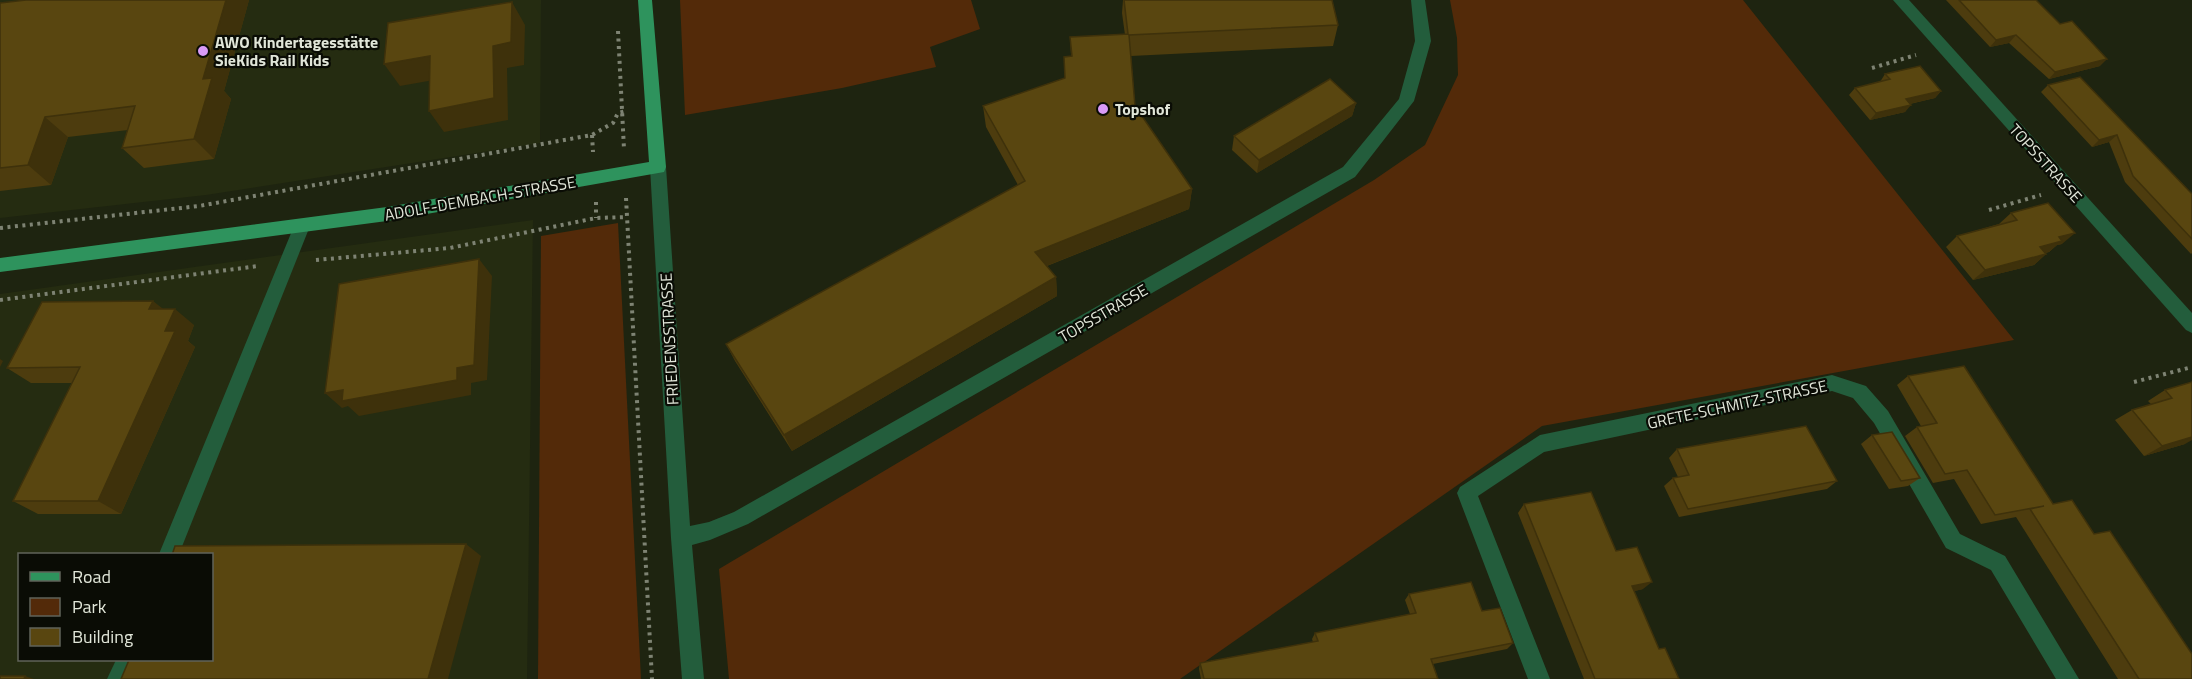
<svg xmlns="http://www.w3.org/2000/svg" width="2192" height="679" viewBox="0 0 2192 679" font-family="'Titillium Web',sans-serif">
<rect width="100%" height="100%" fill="#1e2410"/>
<g fill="#252c11" fill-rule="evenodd">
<polygon points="0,0 541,0 540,143 206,195 0,218"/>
<path d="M533 220 527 679H0V294ZM20 554H212V660H20Z"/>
</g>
<g fill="#532a09">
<polygon points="680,0 971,0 980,29 930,47 936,67 842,88 685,115"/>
<polygon points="1450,0 1743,0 2014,340 1542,426 1180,679 729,679 719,569 1374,180 1425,145 1458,75 1457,38"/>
<polygon points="618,223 641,679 538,679 541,236"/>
</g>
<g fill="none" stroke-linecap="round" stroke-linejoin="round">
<g stroke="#7e8373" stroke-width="4" stroke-dasharray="3 4.5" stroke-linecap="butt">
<polyline points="618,31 624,149"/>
<polyline points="1872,68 1916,55"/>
<polyline points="592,135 593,152"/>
<polyline points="626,198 652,679"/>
<polyline points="596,202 596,218"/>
<polyline points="1989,210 2041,195"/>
<polyline points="0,228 199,206 592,135 613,123 618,113 626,111"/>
<polyline points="316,260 450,248 596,218 627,217"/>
<polyline points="0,300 258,266"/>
<polyline points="2134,382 2192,367"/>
</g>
<g fill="#235d3c" fill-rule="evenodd">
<polygon points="1411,0 1425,0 1431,41 1414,101 1355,177 748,524 710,540 692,545 704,679 682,679 671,538 650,167 652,162 658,161 664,162 666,167 690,526 709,522 734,512 1343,167 1399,99 1415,41"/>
<polygon points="1893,0 1909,0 2192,313 2192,333 2186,330"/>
<polygon points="302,219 308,221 310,226 179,554 159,554 294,226 296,221"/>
<polygon points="1832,375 1866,386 1888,411 1960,534 2005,556 2079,679 2056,679 1991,570 1946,548 1874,423 1853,398 1832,391 1544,452 1478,496 1550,679 1528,679 1457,493 1460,487 1540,435"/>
<polygon points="116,660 136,660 129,679 107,679"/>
</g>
<polygon fill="#2e935d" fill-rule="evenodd" points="638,0 652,0 666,167 664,172 387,221 0,272 0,258 387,207 649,162"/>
</g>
<g fill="#4d3c0e">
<polygon points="26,0 249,0 224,91 231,99 214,159 144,168 122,148 128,130 68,137 51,185 0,191 0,3"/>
<polygon points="1123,0 1332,0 1338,25 1333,46 1131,56 1135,106 1192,189 1189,209 1047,266 1056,277 1057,296 792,451 735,361 726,344 1018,185 986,127 983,106 1065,78 1071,56 1070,37 1125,35 1122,13"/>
<polygon points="1946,0 2036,0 2100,66 2049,79 2009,43 1990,47"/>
<polygon points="1885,74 1941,91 1935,98 1910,104 1905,112 1870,120 1849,95 1855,88 1880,82"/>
<polygon points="2080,77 2192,194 2192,253 2191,254 2125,182 2109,142 2092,147 2041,92 2048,85"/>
<polygon points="1356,103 1352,116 1257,173 1232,150 1234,136"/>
<polygon points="2011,213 2062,244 2057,245 2049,252 2045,253 2046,254 2034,265 1973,280 1946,247 1957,236 1999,224"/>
<polygon points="194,325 188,341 195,347 121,514 38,514 13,501 72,383 31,383 7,368"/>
<polygon points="1908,376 2053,504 2094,534 2192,679 2118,679 2016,517 1981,524 1954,479 1933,483 1905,436 1917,427 1921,426 1897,385"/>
<polygon points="2192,382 2185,444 2144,456 2115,420 2132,410 2151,404 2148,401 2165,390"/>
<polygon points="1872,435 1920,478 1908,486 1889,489 1861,444"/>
<polygon points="1677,449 1837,481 1827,489 1679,517 1664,486 1673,478 1678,477 1669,458"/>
<polygon points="1524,504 1616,551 1643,589 1634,591 1659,649 1679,679 1584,679 1518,513"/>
<polygon points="1409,594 1482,611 1513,643 1507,649 1433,664 1438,679 1201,679 1199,669 1200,663 1313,642 1312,639 1315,633 1410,614 1405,600"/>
</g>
<g fill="#3e310b">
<polygon points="226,0 249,0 224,91 231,99 214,159 194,139 203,79"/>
<polygon points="512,2 525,25 524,65 507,68 508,120 444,132 429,111 493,46"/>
<polygon points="2016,35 2009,43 1990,47 1996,40"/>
<polygon points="430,56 445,78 400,86 384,64"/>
<polygon points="2107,59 2100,66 2049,79 2055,72"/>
<polygon points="1941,91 1935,98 1900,106 1906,99"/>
<polygon points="1356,103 1352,116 1257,173 1259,160"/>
<polygon points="1911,105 1905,112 1870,120 1876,113"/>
<polygon points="45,117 68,137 51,185 28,165"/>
<polygon points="2117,135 2109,142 2092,147 2099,140"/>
<polygon points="1192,189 1189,209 1036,270 1035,252"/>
<polygon points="2075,233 2062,244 2057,245 2049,252 2028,258 2040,247 2059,237"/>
<polygon points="2046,254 2034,265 1973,280 1985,270"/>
<polygon points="479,259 492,276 487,380 471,383 471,395 359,416 348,406 342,408 325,393"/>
<polygon points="1056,277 1057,296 792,451 784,435"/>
<polygon points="153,301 172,316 175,309 194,325 188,341 195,347 121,514 98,501 165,331 149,309"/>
<polygon points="0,359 3,361 0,367"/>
<polygon points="2192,435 2192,440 2185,444 2144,456 2162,446"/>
<polygon points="466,544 481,556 448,679 428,679"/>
<polygon points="1652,582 1643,589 1623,594 1632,586"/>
<polygon points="25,676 34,679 24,679"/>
</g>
<g fill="#594610" stroke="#3e310b" stroke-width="1.5">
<polygon points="26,0 226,0 203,79 212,78 194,139 122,148 135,106 45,117 28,165 0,168 0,3"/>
<polygon points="1124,0 1332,0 1338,25 1129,35 1135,106 1192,189 1035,252 1056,277 784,435 726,344 1025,181 983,106 1065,78 1064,57 1072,56 1070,37 1128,34"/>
<polygon points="1959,0 2036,0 2060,24 2072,21 2107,59 2055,72 2016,35 1996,40"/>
<polygon points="512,2 511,42 493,46 494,98 429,111 430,56 384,64 388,23"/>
<polygon points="1920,66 1941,91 1906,99 1911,105 1876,113 1855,88 1890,79 1885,74"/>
<polygon points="2080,77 2192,194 2192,239 2133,176 2117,135 2099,140 2048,85"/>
<polygon points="1330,79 1356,103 1259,160 1234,136"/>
<polygon points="2048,203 2075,233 2059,237 2062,241 2040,247 2046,254 1985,270 1957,236 2017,220 2011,213"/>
<polygon points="479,259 474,365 457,368 457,380 342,401 343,390 325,393 339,284"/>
<polygon points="153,301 149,309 175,309 165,331 175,331 98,501 13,501 80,367 7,368 42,302"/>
<polygon points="1964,366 2053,504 2072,500 2094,534 2110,531 2192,654 2192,679 2139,679 2030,509 2044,506 1995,515 1967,470 1945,474 1917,427 1937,423 1908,376"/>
<polygon points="2192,382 2192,437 2162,446 2132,410 2172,398 2165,390"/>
<polygon points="1806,426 1837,481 1688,509 1673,478 1689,475 1677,449"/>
<polygon points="1892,432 1920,478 1901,481 1872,435"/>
<polygon points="1591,492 1616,551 1637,547 1652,582 1632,586 1659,649 1665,648 1679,679 1595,679 1524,504"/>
<polygon points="466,544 428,679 121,679 129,660 212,660 212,555 172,555 175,546"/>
<polygon points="1471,582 1482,611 1500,608 1513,643 1431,659 1438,679 1204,679 1200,663 1318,641 1315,633 1416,613 1409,594"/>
<polygon points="0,676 25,676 24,679 0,679"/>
</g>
<g fill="#d99af7" stroke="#0a0c05" stroke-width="2">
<circle cx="203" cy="51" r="6"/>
<circle cx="1103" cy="109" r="6"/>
</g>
<g text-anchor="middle" stroke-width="4.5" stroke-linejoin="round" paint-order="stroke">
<g font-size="16" font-weight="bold" fill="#e1e6d9" stroke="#0a0c05" text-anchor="start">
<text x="215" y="48">AWO Kindertagesstätte<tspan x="215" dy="18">SieKids Rail Kids</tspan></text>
<text x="1115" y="115">Topshof</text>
</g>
<g font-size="16" fill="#e1e6d9" stroke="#0a0c05">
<text transform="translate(2046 163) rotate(48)" y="6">TOPSSTRASSE</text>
<text transform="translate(480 198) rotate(-10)" y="6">ADOLF-DEMBACH-STRASSE</text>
<text transform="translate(1103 313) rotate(-30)" y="6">TOPSSTRASSE</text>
<text transform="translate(669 339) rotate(-93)" y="6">FRIEDENSSTRASSE</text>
<text transform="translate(1737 404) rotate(-12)" y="6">GRETE-SCHMITZ-STRASSE</text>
</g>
</g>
<rect x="18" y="553" width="195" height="108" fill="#0a0c05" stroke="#60635a" stroke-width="1.5"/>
<rect x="30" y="572" width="30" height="9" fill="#2e935d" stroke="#60635a" stroke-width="1.5"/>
<text x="72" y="583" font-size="18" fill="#e1e6d9">Road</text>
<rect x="30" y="598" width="30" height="18" fill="#532a09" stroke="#60635a" stroke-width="1.5"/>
<text x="72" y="613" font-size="18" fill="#e1e6d9">Park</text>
<rect x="30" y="628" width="30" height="18" fill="#594610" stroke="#60635a" stroke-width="1.5"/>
<text x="72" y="643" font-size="18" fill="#e1e6d9">Building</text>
</svg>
